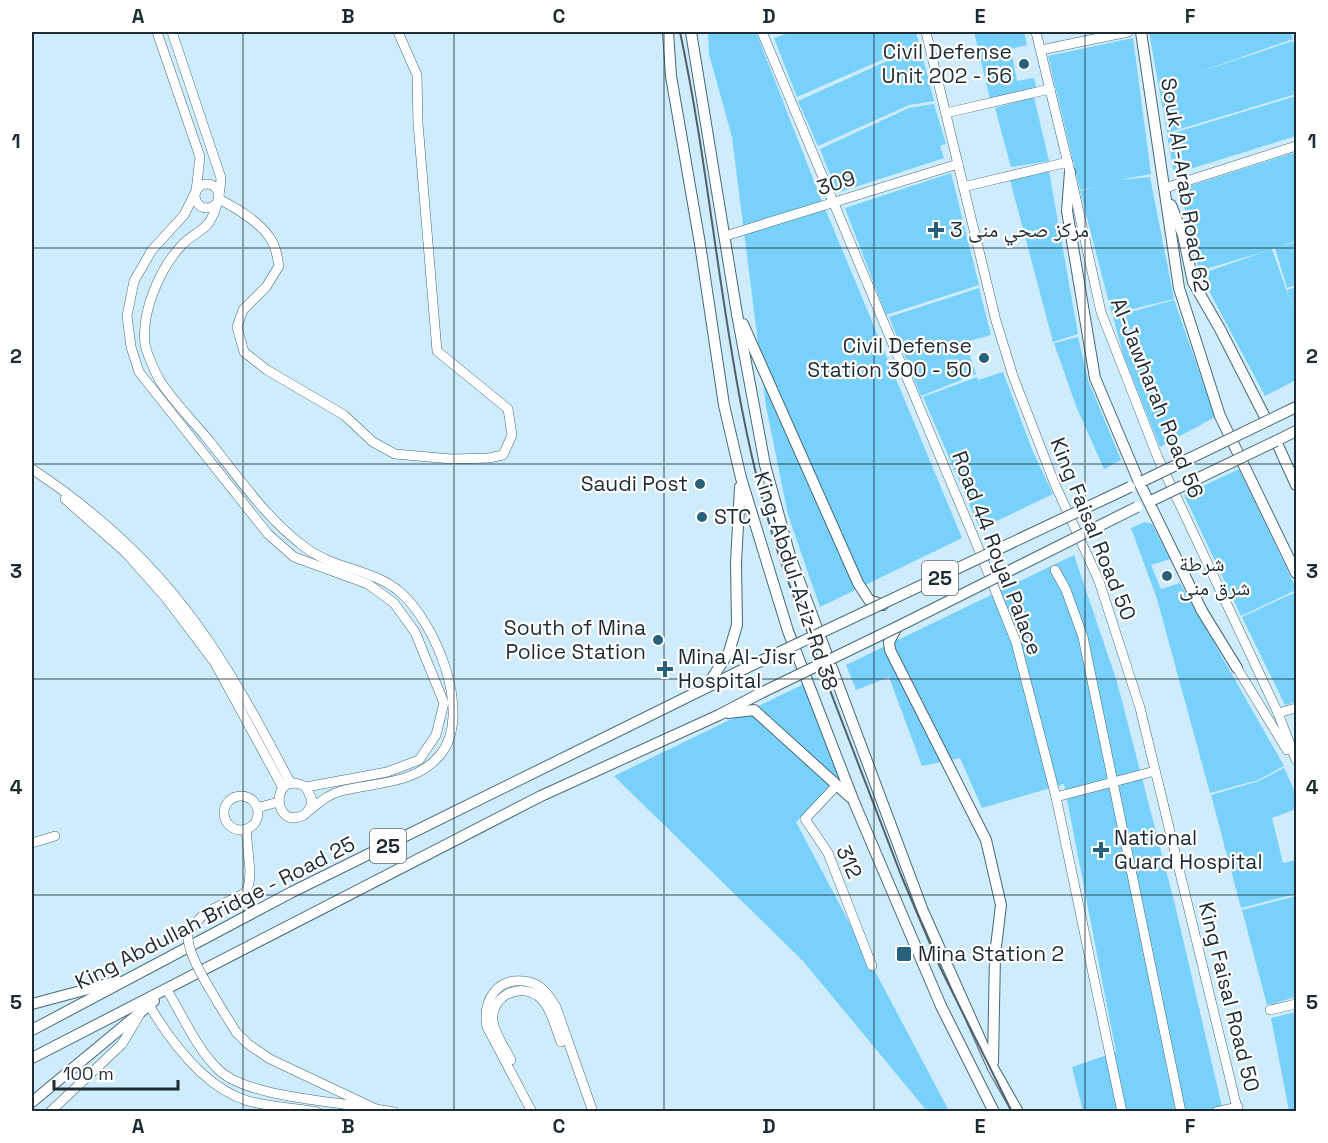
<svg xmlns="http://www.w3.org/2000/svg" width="1328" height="1143" viewBox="0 0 1328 1143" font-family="'Space Grotesk','Noto Naskh Arabic',sans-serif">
<rect width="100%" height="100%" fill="#ceecfc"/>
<g fill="#77d1fb">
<polygon points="708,32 756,32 819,194 962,538 820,607 788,515 766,406 732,137 709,54"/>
<polygon points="792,32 916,32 920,47 902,51 797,97 774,38"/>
<polygon points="974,32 1024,32 1027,45 1011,49 1017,81 1034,78 1037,90 990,99"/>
<polygon points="1149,32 1291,32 1293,39 1193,74 1293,41 1296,50 1296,94 1167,133"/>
<polygon points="1133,38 1151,174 1119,180 1150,177 1174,299 1112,314 1080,191 1098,186 1080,190 1048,56"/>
<polygon points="921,51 934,101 909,105 818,146 798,101 896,57"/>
<polygon points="1296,96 1296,136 1174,174 1167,135"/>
<polygon points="1034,97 1049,161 1011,167 995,108"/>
<polygon points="934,104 946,144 940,146 944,158 837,193 820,149 909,108"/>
<polygon points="1296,152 1296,241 1279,247 1296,242 1296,285 1287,288 1275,248 1272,249 1293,309 1287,290 1296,287 1296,380 1265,396 1200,274 1270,250 1199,271 1180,189"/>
<polygon points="1049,171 1078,334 1053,342 1010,180"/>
<polygon points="951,173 979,285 886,315 845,208"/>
<polygon points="979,288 991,335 965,342 976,374 921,396 889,317"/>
<polygon points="1174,300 1215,417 1160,447 1124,357 1113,317"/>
<polygon points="1078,337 1088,380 1121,460 1104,469 1076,406 1054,343"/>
<polygon points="1003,372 1033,452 1053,494 980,529 923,397 977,377 978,380"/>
<polygon points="1239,469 1296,588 1296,590 1241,616 1184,495"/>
<polygon points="1145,522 1152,524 1170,559 1151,565 1161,589 1180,583 1284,766 1258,780 1210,793 1157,599 1131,528"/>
<polygon points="1074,555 1117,682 1175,905 1223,1111 1083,1111 1072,1067 1116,1052 1064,784 982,808 960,758 922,766 889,677 856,690 846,665"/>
<polygon points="1296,592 1296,702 1285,705 1242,617"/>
<polygon points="804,684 840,777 796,822 949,1111 927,1111 803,961 614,776"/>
<polygon points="1284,768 1296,794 1296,809 1272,818 1283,863 1296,860 1296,894 1241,908 1211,795 1259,781"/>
<polygon points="1296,896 1296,997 1267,1005 1242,910"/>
<polygon points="1296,1012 1296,1111 1289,1111 1271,1018"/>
</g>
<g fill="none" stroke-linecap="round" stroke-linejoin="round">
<defs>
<g id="minor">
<path d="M157 32 200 157 196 191 184 215 152 250 134 281 127 316 131 347 139 372 268 534 294 557 368 584 394 603 415 632 444 703 436 735 419 760 387 772 306 787C271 767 271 829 302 816 309 813 311 807 312 800L306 787"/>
<path d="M172 32 221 178C220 193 217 213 207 225 199 233 189 237 182 245 160 268 141 312 145 344 146 352 156 374 160 381 173 401 191 419 206 437 237 475 266 519 306 548 334 569 373 569 400 592 435 622 474 714 440 755 415 785 375 782 341 791 329 794 319 802 310 810"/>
<polyline points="762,32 975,540 1016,642 1056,797 1122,1112"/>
<polyline points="926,32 996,321 1013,376 1054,482 1099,581 1140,708 1238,1112"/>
<polyline points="1036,32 1070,172 1101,312 1158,458 1278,713 1296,760"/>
<polyline points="1041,50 1128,32"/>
<polyline points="946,113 1050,89"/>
<circle cx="207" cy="196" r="12"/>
<polyline points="963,187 1068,162"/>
<polyline points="1165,188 1296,146"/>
<path d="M219 199C236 208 259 221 270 238 276 246 277 256 279 266L266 287 243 310 237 327 244 352 267 370 344 415 373 442 395 454 452 459 489 458 503 455 512 435 508 409 437 351 418 123 417 75 398 32"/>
<polyline points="725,236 958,164"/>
<path d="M32 469C94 510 151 561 195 622 232 672 262 729 291 784"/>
<polyline points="65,499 126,553 166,598 215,663 283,788"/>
<polyline points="1055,570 1066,590 1083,637 1181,1112"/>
<polyline points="1237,668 1287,750"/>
<polyline points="1278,713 1296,708"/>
<polyline points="837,785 805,819 828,853 872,966"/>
<circle cx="241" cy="813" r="17"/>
<polyline points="1056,797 1155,771"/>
<polyline points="257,808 278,802"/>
<polyline points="32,843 55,836"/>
<polyline points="188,931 205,913 245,893 249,884 250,871 246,829"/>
<path d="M167 990C183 1016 197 1050 220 1071 248 1097 335 1101 376 1109"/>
<polyline points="218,1003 236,1032 248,1044 270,1059 376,1109 394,1112"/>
<path d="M149 1005C171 1042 205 1088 248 1101 270 1107 295 1108 317 1112"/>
<polyline points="1270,1010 1296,1004"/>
<path d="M511 1060C505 1048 495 1034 493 1022 490 997 518 982 538 996 551 1006 555 1027 561 1042"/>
<polyline points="50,1112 122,1044 140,1014"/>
<path d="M532 1112 487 1027C482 1000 498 975 529 982 542 985 550 997 556 1007L593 1112"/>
<polyline points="1216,1112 1238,1107"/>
</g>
<g id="major">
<polyline points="668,32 671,76 700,244 724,405 741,478 788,631 854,802 941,1006 994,1112"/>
<polyline points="691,32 737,314 765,465 790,556 923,911 993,1068 1018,1112"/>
<polyline points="1141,32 1179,288 1220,416 1296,573"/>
<polyline points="1070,172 1067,211 1095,378 1139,482 1202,611 1237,668"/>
<polyline points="1171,205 1183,235 1193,282 1220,329 1267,421"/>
<polyline points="743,324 858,583 869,600 883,605"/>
<polyline points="1296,431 1276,441 1296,485"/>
<polyline points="897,627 889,642 890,650 986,840 1001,905 995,955 993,1062"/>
<polyline points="707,686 729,652 737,625 736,563 740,487"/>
<polyline points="728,713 754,710 850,797"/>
<polyline points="32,1004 118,981"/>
<polyline points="32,1030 292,892 748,667"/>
<polyline points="32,1058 541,796 719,715 759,694"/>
<polyline points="32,1102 154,1001"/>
</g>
</defs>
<use href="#minor" stroke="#466979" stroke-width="10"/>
<use href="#major" stroke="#466979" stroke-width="12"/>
<use href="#minor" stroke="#fff" stroke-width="9"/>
<use href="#major" stroke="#fff" stroke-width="10"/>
<path stroke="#4f626c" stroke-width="2" d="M680 32C718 210 724 394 783 568L901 875 940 967 1012 1112"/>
<defs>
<path id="minor-bridge" d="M188 931C185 952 208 985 218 1003"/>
<g id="major-bridge">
<polyline points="1143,481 1296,407"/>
<polyline points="1153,500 1276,441"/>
<polyline points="748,667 1130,487"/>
<polyline points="759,694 897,627 1137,507"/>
</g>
</defs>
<use href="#minor-bridge" stroke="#466979" stroke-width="10" stroke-linecap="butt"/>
<use href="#major-bridge" stroke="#466979" stroke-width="12" stroke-linecap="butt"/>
<use href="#minor-bridge" stroke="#fff" stroke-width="9"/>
<use href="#major-bridge" stroke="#fff" stroke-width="10"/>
</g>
<path fill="none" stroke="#1d2c34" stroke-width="1.5" stroke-opacity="0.55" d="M243 32V1112M454 32V1112M664 32V1112M874 32V1112M1085 32V1112M32 248H1296M32 464H1296M32 679H1296M32 895H1296"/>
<g fill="#266079" stroke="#fff" stroke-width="2">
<circle cx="1024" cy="64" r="6"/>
<path d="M933 221h6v6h6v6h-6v6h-6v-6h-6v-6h6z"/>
<circle cx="984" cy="358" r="6"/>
<circle cx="700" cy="484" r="6"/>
<circle cx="702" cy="517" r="6"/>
<circle cx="1167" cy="576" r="6"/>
<circle cx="658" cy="640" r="6"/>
<path d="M662 660h6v6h6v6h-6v6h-6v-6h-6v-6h6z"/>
<path d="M1098 841h6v6h6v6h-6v6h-6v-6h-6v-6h6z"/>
<rect x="896" y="946" width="16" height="16" rx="3"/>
</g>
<g text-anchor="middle" stroke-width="4.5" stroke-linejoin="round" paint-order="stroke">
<g fill="#fff" stroke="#616b71" stroke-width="1.5">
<rect x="922" y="561" width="36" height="34" rx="4.5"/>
<rect x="370" y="829" width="36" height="34" rx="4.5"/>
</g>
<g font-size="20" font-weight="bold" fill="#1d2c34">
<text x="940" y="585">25</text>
<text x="388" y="853">25</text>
</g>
<g font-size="21" fill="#1d2c34" stroke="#fff" text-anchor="start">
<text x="1012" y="59" text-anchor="end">Civil Defense<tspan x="1012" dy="24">Unit 202 - 56</tspan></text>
<text x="950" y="237">مركز صحي منى 3</text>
<text x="972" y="353" text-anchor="end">Civil Defense<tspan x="972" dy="24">Station 300 - 50</tspan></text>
<text x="688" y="491" text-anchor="end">Saudi Post</text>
<text x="714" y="524">STC</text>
<text x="1179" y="571">شرطة<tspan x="1179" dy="24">شرق منى</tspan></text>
<text x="646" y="635" text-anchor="end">South of Mina<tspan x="646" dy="24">Police Station</tspan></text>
<text x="678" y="664">Mina Al-Jisr<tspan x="678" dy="24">Hospital</tspan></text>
<text x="1114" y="845">National<tspan x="1114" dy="24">Guard Hospital</tspan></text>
<text x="918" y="961">Mina Station 2</text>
</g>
<g font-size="21" fill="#1d2c34" stroke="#fff">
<text transform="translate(836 183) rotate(-17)" y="7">309</text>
<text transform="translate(1185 185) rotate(81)" y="7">Souk Al-Arab Road 62</text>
<text transform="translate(1157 398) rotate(68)" y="7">Al-Jawharah Road 56</text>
<text transform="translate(1093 529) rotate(68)" y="7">King Faisal Road 50</text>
<text transform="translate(997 553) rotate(69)" y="7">Road 44 Royal Palace</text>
<text transform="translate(796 581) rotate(72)" y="7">King-Abdul-Aziz-Rd 38</text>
<text transform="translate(849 862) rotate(66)" y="7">312</text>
<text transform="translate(215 913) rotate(-27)" y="7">King Abdullah Bridge - Road 25</text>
<text transform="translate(1229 997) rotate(76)" y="7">King Faisal Road 50</text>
</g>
</g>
<rect width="1328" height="1143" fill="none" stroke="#ffffff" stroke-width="66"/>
<path d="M54 1080v9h124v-9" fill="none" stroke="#1d2c34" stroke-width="3"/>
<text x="63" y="1080" font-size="18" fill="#1d2c34" stroke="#ffffff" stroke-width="4.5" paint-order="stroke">100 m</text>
<rect x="33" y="33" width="1262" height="1077" fill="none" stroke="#1d2c34" stroke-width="2"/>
<g font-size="20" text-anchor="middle" font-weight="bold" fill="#1d2c34">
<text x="138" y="23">A</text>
<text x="348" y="23">B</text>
<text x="559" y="23">C</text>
<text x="769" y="23">D</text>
<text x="980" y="23">E</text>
<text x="1190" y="23">F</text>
<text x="16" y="148">1</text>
<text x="1312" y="148">1</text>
<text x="16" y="363">2</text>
<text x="1312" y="363">2</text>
<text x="16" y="578">3</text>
<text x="1312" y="578">3</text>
<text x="16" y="794">4</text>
<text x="1312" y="794">4</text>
<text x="16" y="1009">5</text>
<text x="1312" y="1009">5</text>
<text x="138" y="1133">A</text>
<text x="348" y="1133">B</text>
<text x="559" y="1133">C</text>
<text x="769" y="1133">D</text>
<text x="980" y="1133">E</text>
<text x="1190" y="1133">F</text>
</g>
</svg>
